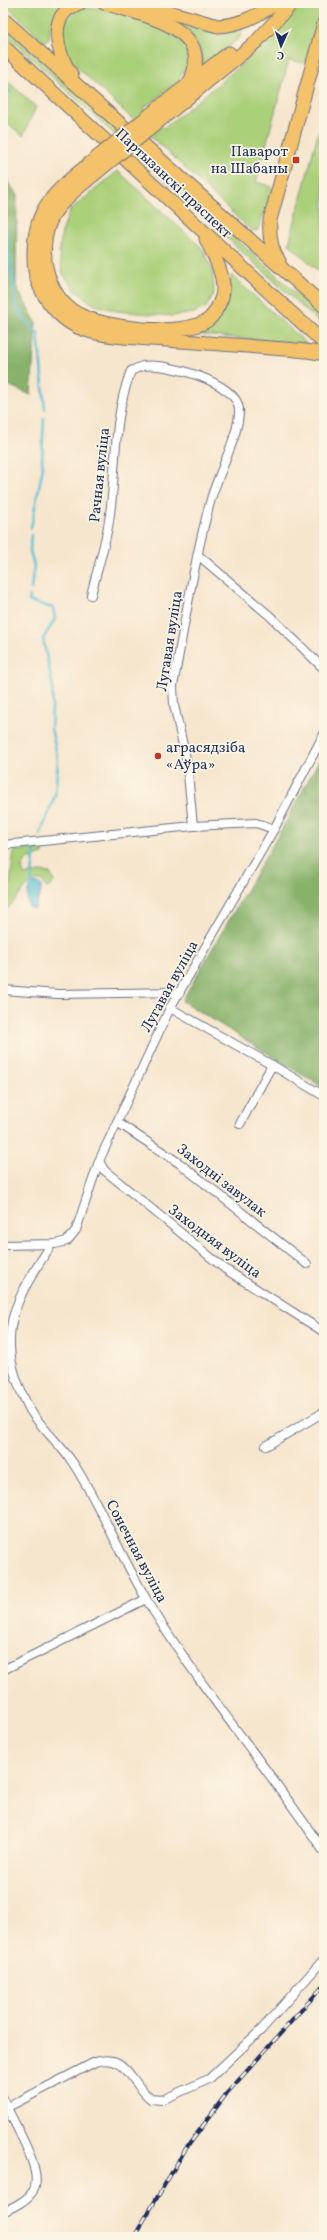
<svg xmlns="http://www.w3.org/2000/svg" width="327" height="2240" viewBox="0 0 327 2240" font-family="Vollkorn,serif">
<rect width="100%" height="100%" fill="#fcf5e5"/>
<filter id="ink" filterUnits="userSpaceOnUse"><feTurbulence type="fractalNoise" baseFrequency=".025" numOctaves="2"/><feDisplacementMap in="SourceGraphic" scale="8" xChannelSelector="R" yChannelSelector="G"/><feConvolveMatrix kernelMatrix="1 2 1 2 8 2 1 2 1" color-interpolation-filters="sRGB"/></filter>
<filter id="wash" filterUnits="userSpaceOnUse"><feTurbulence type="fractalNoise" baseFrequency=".012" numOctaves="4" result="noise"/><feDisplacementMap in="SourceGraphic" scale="16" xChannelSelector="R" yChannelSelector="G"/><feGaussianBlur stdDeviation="0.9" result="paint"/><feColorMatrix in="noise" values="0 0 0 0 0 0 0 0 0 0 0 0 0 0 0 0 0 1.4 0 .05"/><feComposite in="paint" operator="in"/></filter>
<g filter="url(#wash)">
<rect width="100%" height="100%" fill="#f7e6ce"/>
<g fill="#abd07a" stroke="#63806c">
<path d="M3 3H66C53 12 49 24 49 39L45 42Z"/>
<path d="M300 3H323L307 60 303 63 289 60 256 182 270 186 272 190 258 230 252 231 77 67C63 51 61 46 62 24L79 8H107L169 31 185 45 190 59 183 73 177 82 143 109 164 128C211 89 263 52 300 3Z"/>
<path d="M164 19C187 26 215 41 240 30L242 35 207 66H203C203 38 185 30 164 19Z"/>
<polygon points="3,26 324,319 324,327 3,32"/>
<polygon points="3,77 36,107 23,136 3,119"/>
<polygon points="324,127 324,276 289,244 318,133"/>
<polygon points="118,171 203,249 213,271 214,294 206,307 194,313 172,316 117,311 93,304 76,291 63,274 59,253 62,232 70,210"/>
<path d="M231 275 307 344 189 334C223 318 228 314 231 275Z"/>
<path d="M43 847V854L27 859 22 868 24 875 40 872 50 873 54 881 51 886 46 888 42 880C25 880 17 903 3 912V889L10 884 14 851Z"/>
</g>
<g fill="#88b26a" stroke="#527064">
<polygon points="3,176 17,194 16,287 36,322 31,395 8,385 3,386"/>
<polygon points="324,751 324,1088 182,1001 283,827"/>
</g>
<path fill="#5abfd8" stroke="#3a779b" d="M38 883 41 885V891L35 909 30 908C26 898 26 892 32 884Z"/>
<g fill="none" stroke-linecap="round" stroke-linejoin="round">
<g stroke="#5abfd8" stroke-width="2.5">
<polyline points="3,86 11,92"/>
<polyline points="3,221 6,227 16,305 25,321 38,333 45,409"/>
<polyline points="31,528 43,467 42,460 44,418"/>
<polyline points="31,589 34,565 30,551 31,535"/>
<polyline points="30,596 29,601 53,608 55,619 43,639 53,687 51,728 58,760 55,795 40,835"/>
<polyline points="31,886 35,847"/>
</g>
</g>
</g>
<g filter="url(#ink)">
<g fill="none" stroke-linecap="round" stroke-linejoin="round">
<defs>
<g id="minor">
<polyline points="198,555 270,616 324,669"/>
<path d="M91 595C97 570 105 546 109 521 117 471 112 419 131 371 135 369 139 367 143 366 165 362 237 382 239 409 240 434 218 474 211 499 194 560 185 623 173 686L174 705 187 763 193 826"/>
<polyline points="3,845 193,826 256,823 274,829"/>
<polyline points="3,990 58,994 180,992"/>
<polyline points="170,1008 272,1065 324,1096"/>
<polyline points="117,1122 179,1163 307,1264"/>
<polyline points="240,1124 272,1065"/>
<polyline points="99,1161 104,1170 225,1269 324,1332"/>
<polyline points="3,1245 55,1244 67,1241 76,1230 99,1161 170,1008 274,829 324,734"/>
<path d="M51 1245C32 1275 8 1307 10 1345 10 1366 20 1392 30 1410 42 1429 60 1444 73 1463 103 1509 123 1563 153 1610 205 1694 269 1769 324 1852"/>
<polyline points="266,1446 324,1412"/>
<polyline points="3,1670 146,1599"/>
<path d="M3 2098C10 2119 46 2171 33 2191 27 2201 13 2207 3 2212"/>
<path d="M6 2108 95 2062C128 2053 129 2082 151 2099L162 2100 209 2079 261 2030 324 1959"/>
</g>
<g id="trunk">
<path d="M104 3C142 16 218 26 189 84"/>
<path d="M137 3 218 26C241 25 258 15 277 3"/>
<polyline points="3,19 324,306"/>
<polyline points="3,46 324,343"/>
<path d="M72 76C57 53 45 14 80 3"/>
<polyline points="162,105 229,53"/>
<polyline points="169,113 256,42 292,3"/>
<path d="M79 172C47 198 33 216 34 259 34 290 58 323 89 331 108 337 129 337 149 339 185 341 222 344 258 347 280 349 303 349 324 354"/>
<path d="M85 182C74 191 63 200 55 212 35 243 44 296 78 314 104 328 181 338 208 320 215 315 219 305 222 297 227 278 214 256 206 239"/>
<path d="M279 261C270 249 269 235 270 220L324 23"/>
</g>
</defs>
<use href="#minor" stroke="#686f85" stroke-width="10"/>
<use href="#trunk" stroke="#686f85" stroke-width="15"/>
<use href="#minor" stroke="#fff" stroke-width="8"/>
<use href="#trunk" stroke="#f3c26a" stroke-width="13"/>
<defs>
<polyline id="rail" points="134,2237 185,2150 227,2093 324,1985"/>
</defs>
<use href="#rail" stroke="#1b2f5e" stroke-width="4"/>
<use href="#rail" stroke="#fcf5e5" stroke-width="2.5" stroke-dasharray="8" stroke-linecap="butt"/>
<defs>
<g id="trunk-bridge">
<polyline points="79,172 162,105"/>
<polyline points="85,182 169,113"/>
</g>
</defs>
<use href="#trunk-bridge" stroke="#686f85" stroke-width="15" stroke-linecap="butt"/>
<use href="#trunk-bridge" stroke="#f3c26a" stroke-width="13"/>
</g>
</g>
<g fill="#c8321e" stroke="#fcf5e5" stroke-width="1.5">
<rect x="292" y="156" width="8" height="8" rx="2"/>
<circle cx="158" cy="756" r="4"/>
</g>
<g text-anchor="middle" stroke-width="3.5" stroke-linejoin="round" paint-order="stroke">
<g font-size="15" fill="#1b2f5e" stroke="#fcf5e5" text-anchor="end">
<text x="288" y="156">Паварот<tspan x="288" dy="17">на Шабаны</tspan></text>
<text x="166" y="752" text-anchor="start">аграсядзіба<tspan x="166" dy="17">«Аўра»</tspan></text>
</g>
<g font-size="15" fill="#1b2f5e" stroke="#fcf5e5">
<text transform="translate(174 183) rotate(43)" y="5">Партызанскі праспект</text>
<text transform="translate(99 475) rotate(-84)" y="5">Рачная вуліца</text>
<text transform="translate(169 641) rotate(-81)" y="5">Лугавая вуліца</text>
<text transform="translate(169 986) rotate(-61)" y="5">Лугавая вуліца</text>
<text transform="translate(222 1180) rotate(38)" y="5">Заходні завулак</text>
<text transform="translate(215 1241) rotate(37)" y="5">Заходняя вуліца</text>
<text transform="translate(137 1551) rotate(62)" y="5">Сонечная вуліца</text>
</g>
</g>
<rect width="327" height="2240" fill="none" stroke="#fcf5e5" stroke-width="16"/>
<g transform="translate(281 46) rotate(183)" stroke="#fcf5e5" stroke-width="3" paint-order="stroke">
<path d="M0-3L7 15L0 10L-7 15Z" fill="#1b2f5e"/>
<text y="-6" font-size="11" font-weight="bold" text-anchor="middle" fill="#1b2f5e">С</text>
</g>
</svg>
